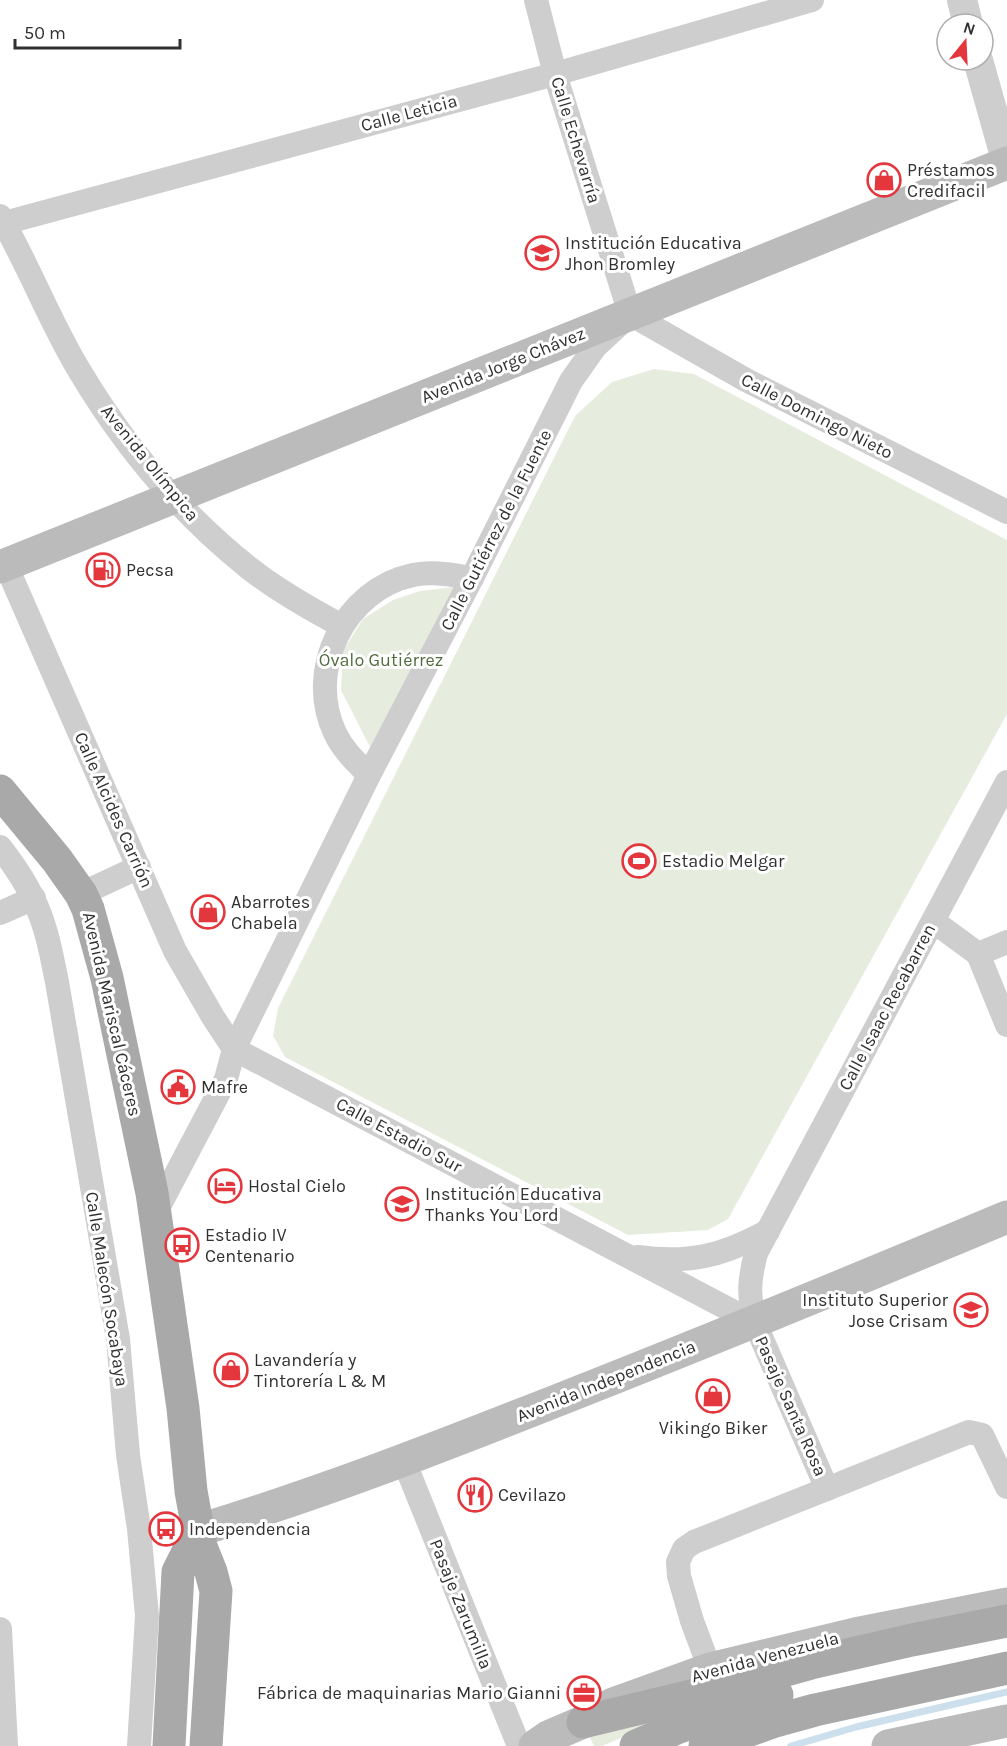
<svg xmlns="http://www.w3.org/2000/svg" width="1007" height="1746" viewBox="0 0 1007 1746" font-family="Karla,sans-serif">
<rect width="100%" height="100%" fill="#fff"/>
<g fill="#e6eddf">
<polygon points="654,369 694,374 1007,540 1007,714 728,1219 708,1230 628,1235 285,1057 273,1036 278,1008 575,416 612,382"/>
<polygon points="455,587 370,747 341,690 343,651 363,619 393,600 420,591"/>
<polygon points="668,1718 602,1746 594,1746 589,1736"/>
</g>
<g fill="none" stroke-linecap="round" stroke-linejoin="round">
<polyline stroke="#ccdfec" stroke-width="7" points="791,1746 856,1727 1007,1692"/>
<g stroke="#cecece" stroke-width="24">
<polyline points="536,0 555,74 630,314"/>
<path d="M0 216C29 266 49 320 79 370 123 444 181 514 249 568 278 591 310 609 342 626"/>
<polyline points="4,223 555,74 812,0"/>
<polyline points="630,314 746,380 1007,512"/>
<polyline points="6,565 175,951 213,1017 234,1049 755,1323"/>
<path d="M369 775C356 762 343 750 335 733 305 670 345 589 413 575 434 571 452 575 472 578"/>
<path d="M0 847C19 871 35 896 44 926 50 944 53 963 57 982L118 1339 128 1455 139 1529 147 1616 139 1746"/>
<polyline points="81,894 139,867"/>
<polyline points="0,913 34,898"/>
<polyline points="933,921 978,954 1007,1025"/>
<polyline points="978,954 1007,942"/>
<polyline points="155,1214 226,1079 234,1049 369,775 472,578 571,381 595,347 622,322"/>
<path d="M638 1257C689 1264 722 1256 768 1231"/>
<polyline points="404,1461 519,1746"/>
<path d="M827 1489 755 1323C748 1294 749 1281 756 1253L1007 782"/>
<polyline points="0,1629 6,1746"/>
<polyline points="710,1669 692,1621 679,1576 678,1562 684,1549 694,1542 969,1432 982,1435 1007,1487"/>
</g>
<g stroke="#cecece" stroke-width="30">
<polyline points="962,0 968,24"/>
<polyline points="978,60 1007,163"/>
</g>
<g stroke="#bbb" stroke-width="33">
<polyline points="0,567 1007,163"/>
<path d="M199 1530C322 1493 442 1446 561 1399 711 1340 859 1279 1007 1217"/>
<polyline points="535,1746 548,1737 583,1722 613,1704 710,1669 855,1634 1007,1604"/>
<polyline points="888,1746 1007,1721"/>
</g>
<g stroke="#a9a9a9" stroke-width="33">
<polyline points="0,791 57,860 81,894 88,909 107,978 152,1193 183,1408 191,1491 201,1547 211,1572 216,1591 206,1746"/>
<polyline points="583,1722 695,1695 811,1663 912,1640 1007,1621"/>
<polyline points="169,1746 178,1572 199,1530"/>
<polyline points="636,1746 679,1727 777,1695"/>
<polyline points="705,1746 775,1721 815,1710 1007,1668"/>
</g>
</g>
<defs>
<symbol id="shop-ring" viewBox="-11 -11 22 22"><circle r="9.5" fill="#fff" stroke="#e3373d" stroke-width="1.5"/><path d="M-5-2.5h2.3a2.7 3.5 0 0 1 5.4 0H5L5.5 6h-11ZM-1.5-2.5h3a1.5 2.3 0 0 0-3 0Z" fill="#e3373d"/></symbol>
<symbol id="school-ring" viewBox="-11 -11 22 22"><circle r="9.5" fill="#fff" stroke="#e3373d" stroke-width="1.5"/><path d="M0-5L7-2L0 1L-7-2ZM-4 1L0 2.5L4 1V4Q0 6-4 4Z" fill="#e3373d"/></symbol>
<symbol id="fuel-ring" viewBox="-11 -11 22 22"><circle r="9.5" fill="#fff" stroke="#e3373d" stroke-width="1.5"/><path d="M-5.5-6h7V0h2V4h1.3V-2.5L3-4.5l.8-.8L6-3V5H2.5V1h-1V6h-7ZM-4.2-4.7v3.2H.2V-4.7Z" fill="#e3373d"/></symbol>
<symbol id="stadium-ring" viewBox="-11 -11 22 22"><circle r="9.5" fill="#fff" stroke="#e3373d" stroke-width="1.5"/><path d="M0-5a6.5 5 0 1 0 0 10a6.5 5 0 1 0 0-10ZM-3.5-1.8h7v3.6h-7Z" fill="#e3373d"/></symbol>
<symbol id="civic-ring" viewBox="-11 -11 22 22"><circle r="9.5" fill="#fff" stroke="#e3373d" stroke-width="1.5"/><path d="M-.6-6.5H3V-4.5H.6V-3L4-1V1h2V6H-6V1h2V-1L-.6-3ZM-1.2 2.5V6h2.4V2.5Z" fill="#e3373d"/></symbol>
<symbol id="hotel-ring" viewBox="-11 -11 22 22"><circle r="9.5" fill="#fff" stroke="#e3373d" stroke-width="1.5"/><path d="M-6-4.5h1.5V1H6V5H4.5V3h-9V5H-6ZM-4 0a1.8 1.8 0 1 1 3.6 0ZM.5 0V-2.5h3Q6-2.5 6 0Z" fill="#e3373d"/></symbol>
<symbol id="bus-ring" viewBox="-11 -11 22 22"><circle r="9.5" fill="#fff" stroke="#e3373d" stroke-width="1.5"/><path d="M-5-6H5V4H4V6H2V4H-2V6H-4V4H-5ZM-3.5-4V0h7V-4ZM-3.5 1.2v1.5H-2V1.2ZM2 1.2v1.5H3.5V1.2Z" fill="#e3373d"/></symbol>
<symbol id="university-ring" viewBox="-11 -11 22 22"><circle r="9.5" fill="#fff" stroke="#e3373d" stroke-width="1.5"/><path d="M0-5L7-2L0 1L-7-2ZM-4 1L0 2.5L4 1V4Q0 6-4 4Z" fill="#e3373d"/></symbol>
<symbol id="restaurant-ring" viewBox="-11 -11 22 22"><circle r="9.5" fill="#fff" stroke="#e3373d" stroke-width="1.5"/><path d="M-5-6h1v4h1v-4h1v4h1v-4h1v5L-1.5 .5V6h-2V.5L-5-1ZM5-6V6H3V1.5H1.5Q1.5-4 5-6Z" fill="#e3373d"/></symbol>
<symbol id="office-ring" viewBox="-11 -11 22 22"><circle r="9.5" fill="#fff" stroke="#e3373d" stroke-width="1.5"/><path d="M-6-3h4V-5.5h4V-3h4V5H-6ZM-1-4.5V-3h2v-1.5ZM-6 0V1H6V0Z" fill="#e3373d"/></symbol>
</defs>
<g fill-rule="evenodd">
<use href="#shop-ring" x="865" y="161" width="38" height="38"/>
<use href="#school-ring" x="523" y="234" width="38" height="38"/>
<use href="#fuel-ring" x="84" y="551" width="38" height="38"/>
<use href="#stadium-ring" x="620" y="842" width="38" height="38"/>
<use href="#shop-ring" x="189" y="893" width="38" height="38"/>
<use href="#civic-ring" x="159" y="1068" width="38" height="38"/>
<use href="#hotel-ring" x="206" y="1167" width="38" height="38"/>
<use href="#school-ring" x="383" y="1185" width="38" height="38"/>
<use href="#bus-ring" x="163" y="1226" width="38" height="38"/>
<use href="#university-ring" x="952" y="1291" width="38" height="38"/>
<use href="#shop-ring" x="212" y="1351" width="38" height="38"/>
<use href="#shop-ring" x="694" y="1377" width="38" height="38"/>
<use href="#restaurant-ring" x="456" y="1476" width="38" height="38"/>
<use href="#bus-ring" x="147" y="1510" width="38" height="38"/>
<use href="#office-ring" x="565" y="1674" width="38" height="38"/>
</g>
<g text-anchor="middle" stroke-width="6" stroke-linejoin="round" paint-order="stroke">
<g font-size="18" fill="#313131" stroke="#fff">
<text transform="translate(409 113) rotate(-15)" y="6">Calle Leticia</text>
<text transform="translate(576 140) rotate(73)" y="6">Calle Echevarría</text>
<text transform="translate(503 365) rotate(-22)" y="6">Avenida Jorge Chávez</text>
<text transform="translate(817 416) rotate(27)" y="6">Calle Domingo Nieto</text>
<text transform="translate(150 463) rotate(51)" y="6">Avenida Olímpica</text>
<text transform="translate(496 530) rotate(-63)" y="6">Calle Gutiérrez de la Fuente</text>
<text transform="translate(114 810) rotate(66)" y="6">Calle Alcides Carrión</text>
<text transform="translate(887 1007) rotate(-62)" y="6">Calle Isaac Recabarren</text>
<text transform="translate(112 1014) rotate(77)" y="6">Avenida Mariscal Cáceres</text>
<text transform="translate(399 1135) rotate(28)" y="6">Calle Estadio Sur</text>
<text transform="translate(107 1289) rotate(81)" y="6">Calle Malecón Socabaya</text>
<text transform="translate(606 1381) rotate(-22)" y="6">Avenida Independencia</text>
<text transform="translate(791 1406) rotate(66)" y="6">Pasaje Santa Rosa</text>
<text transform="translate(461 1604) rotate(68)" y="6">Pasaje Zarumilla</text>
<text transform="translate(765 1657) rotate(-15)" y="6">Avenida Venezuela</text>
</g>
<g font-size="18" fill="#313131" stroke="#fff" text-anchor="start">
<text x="907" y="176">Préstamos<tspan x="907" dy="21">Credifacil</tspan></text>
<text x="565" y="249">Institución Educativa<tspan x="565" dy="21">Jhon Bromley</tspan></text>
<text x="126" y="576">Pecsa</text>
<text x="662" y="867">Estadio Melgar</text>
<text x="231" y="908">Abarrotes<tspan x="231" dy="21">Chabela</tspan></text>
<text x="201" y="1093">Mafre</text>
<text x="248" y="1192">Hostal Cielo</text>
<text x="425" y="1200">Institución Educativa<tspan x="425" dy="21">Thanks You Lord</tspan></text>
<text x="205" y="1241">Estadio IV<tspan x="205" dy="21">Centenario</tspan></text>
<text x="948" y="1306" text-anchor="end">Instituto Superior<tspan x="948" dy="21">Jose Crisam</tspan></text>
<text x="254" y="1366">Lavandería y<tspan x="254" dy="21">Tintorería L &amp; M</tspan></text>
<text x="713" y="1434" text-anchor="middle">Vikingo Biker</text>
<text x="498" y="1501">Cevilazo</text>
<text x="189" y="1535">Independencia</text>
<text x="561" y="1699" text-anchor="end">Fábrica de maquinarias Mario Gianni</text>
</g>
<g font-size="18" fill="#526d3e" stroke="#fff">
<text x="381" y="666">Óvalo Gutiérrez</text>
</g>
</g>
<g transform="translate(965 42) rotate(18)"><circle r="28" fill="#ffffff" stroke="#adadad" stroke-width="1.5"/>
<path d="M0-4.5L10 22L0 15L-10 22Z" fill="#e3373d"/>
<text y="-9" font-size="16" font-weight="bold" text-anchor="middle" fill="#313131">N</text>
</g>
<path d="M15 39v9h165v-9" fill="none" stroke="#313131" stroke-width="3"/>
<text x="24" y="39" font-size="18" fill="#313131" stroke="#ffffff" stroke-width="4.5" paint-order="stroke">50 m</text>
</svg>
